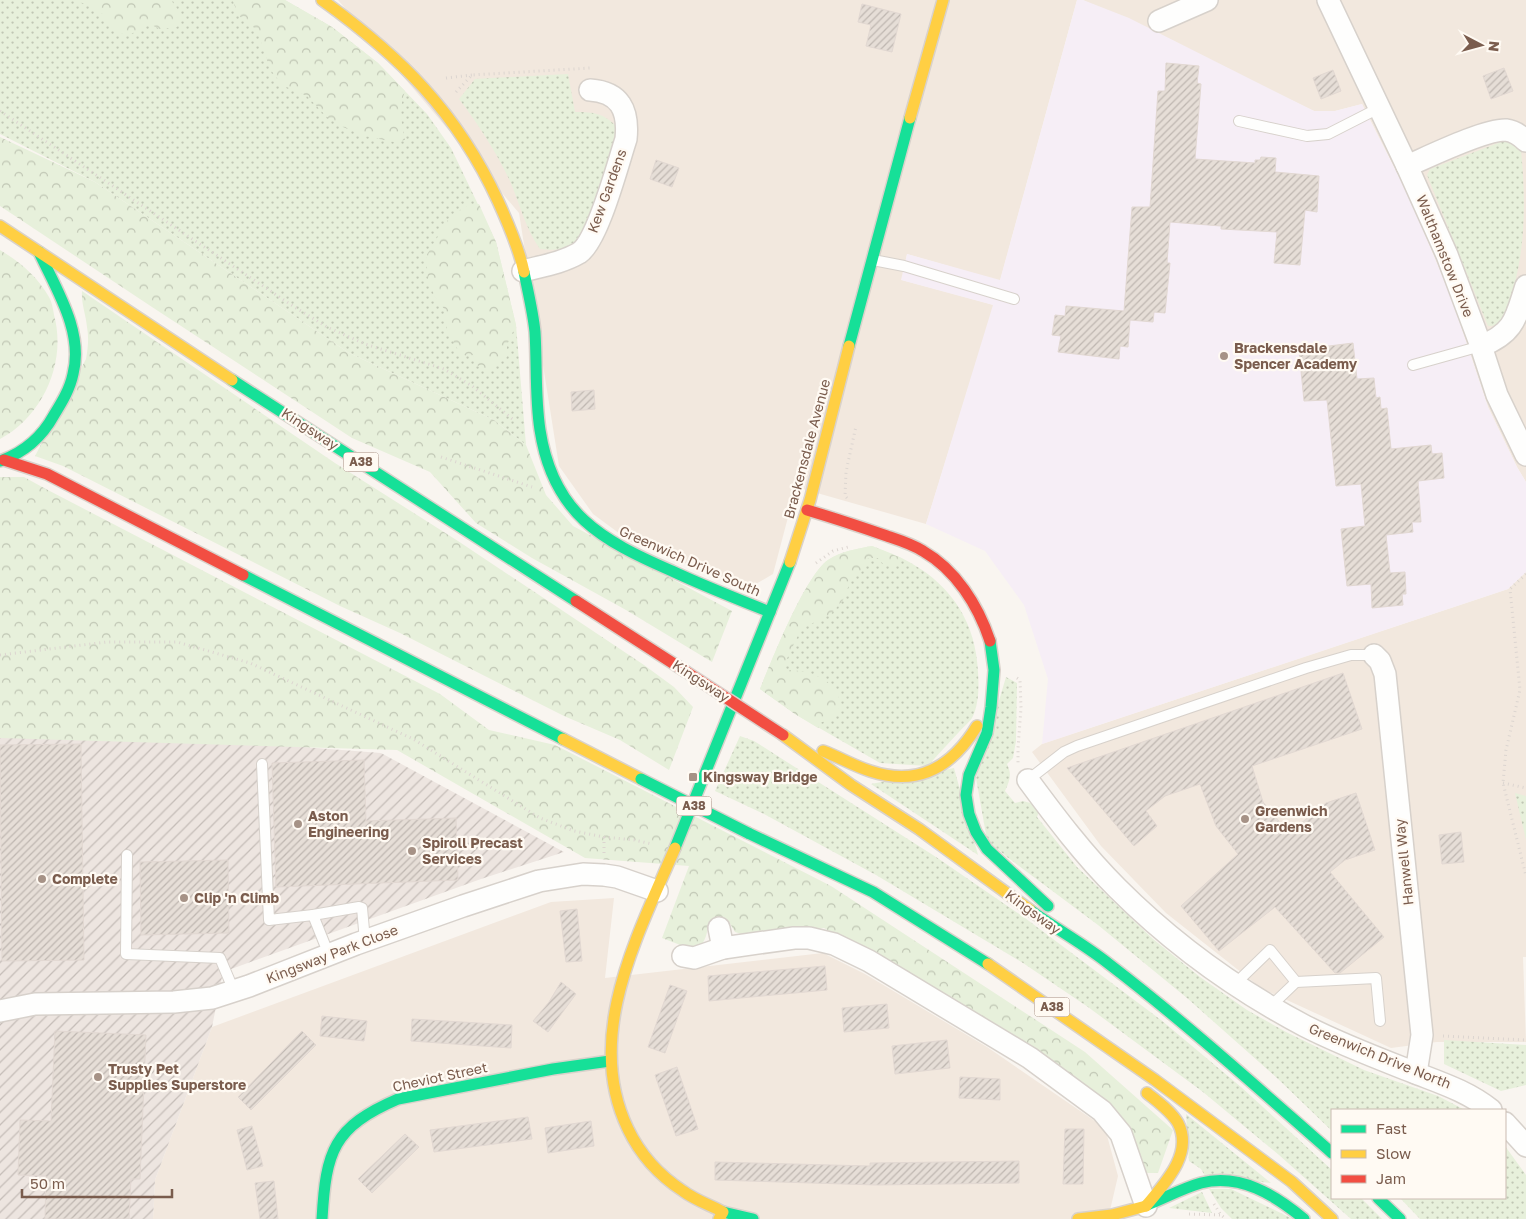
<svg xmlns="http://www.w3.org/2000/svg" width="1526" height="1219" viewBox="0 0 1526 1219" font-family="'Golos Text',sans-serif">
<defs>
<pattern id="industrial-furrows" width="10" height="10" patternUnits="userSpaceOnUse" patternTransform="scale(1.25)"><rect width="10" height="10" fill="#ede5e0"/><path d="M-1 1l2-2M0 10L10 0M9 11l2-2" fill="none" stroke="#c5bdb8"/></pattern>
<pattern id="grass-dots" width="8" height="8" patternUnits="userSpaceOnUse" patternTransform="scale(1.25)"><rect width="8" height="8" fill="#e7f0db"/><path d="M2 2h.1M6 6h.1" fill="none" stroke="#c0c6b4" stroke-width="1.8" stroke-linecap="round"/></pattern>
<pattern id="forest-crowns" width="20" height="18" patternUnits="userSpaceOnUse" patternTransform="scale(1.25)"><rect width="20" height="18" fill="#e7f0db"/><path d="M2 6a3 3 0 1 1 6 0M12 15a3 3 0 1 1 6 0" fill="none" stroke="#c0c6b4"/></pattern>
<pattern id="building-hatch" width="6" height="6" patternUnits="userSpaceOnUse" patternTransform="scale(1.25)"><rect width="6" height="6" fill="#e6ded7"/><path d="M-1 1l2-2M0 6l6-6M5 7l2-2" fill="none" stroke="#bfb7b1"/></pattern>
</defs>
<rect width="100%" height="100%" fill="#f9f5f0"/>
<g fill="#f2e8de">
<polygon points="338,0 1077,0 1000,281 907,254 902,280 994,305 926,524 796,487 773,574 749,588 631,542 593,514 559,466 519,213"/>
<polygon points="1083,0 1526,0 1526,482 1517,467 1488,407 1451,297 1409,197 1362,104 1335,111 1314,111"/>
<polygon points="1526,572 1526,957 1523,957 1526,1042 1437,1042 1391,1048 1261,988 1166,913 1101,846 1032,752 1042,744 1508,589"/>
<polygon points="614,898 605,978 823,953 865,974 987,1047 1105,1128 1118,1176 1108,1219 153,1219 155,1180 212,1027 551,902"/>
</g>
<polygon fill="url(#industrial-furrows)" points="0,735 251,743 381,753 564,852 481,879 223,972 212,1027 155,1180 153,1219 0,1219"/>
<polygon fill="#f6eef6" points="1077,0 1083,0 1129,18 1314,111 1335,111 1362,104 1409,197 1451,297 1488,407 1517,467 1526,482 1526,572 1508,589 1042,744 1048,679 1024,605 985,551 926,524 993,305 901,280 907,254 1000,280"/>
<g fill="url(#grass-dots)">
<polygon points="0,0 285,0 332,27 378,63 427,114 451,148 496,242 516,325 526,445 494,420 349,353 95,182 0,134"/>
<path d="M568 74 575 112C594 112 604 113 618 128L616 144 582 235C568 250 560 251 540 249 525 228 520 204 510 181 496 152 479 125 459 99L475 79Z"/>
<path d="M1506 140 1511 142 1521 150C1526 202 1526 253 1509 303 1505 313 1501 327 1488 326L1427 175 1430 169Z"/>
<path d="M872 546C885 551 899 556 911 563 953 587 976 624 978 672 979 686 979 705 972 718 969 723 963 727 959 732 949 743 938 754 928 766L880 763 795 714 760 689C772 660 805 576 828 560 841 551 857 549 872 546Z"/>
<path d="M1006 677 1017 683 1016 741 1013 758 1007 764C1012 774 1010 780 1005 791L1015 803 1023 801 1034 804 1039 811 1037 817 1077 867 1153 939 1200 977 1247 1010 1286 1032 1364 1070 1438 1096 1465 1110H1332V1131L1277 1078 1187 998 1098 925 1007 857 987 840 976 778Z"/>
<polygon points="740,736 754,741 936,857 1025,918 1161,1020 1241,1087 1332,1170 1332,1198 1361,1198 1382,1219 1351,1219 1279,1155 1203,1092 1088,1007 1023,963 876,875 764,814 715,791"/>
<polygon points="954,768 978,855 871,784"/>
<polygon points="1515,793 1526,796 1526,840"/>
<polygon points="1444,1040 1526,1045 1526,1085 1501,1091 1444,1064"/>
<polygon points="1186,1114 1271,1183 1205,1176 1201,1169 1189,1161"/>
<polygon points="1505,1146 1526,1175 1526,1219 1420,1219 1400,1198 1505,1198"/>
<polygon points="1209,1189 1231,1189 1293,1219 1232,1219 1221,1208"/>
<polygon points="1202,1192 1212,1213 1169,1208"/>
</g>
<g fill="url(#forest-crowns)">
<polygon points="69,0 171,0 183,17 177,27 160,29 149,24 142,30 127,35 115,32 108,24 105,16 91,5"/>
<path d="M235 0H285L332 27 378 63 405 91C399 108 401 123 405 140L394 142 365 136 343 127 327 117 307 96 282 85 270 69 257 30 238 15 233 1Z"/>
<polygon points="0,137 95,182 349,353 494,420 526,445 546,495 573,526 732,611 712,662 626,610 532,558 476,523 430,472 352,438 152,307 0,206"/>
<polygon points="479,204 496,242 516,325 507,345 507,357 494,367 486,370 475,364 473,355 468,356 460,354 447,329 445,310 435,297 428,280 426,256 451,215 469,205"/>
<path d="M0 250C20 262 37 276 49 297 52 302 53 309 54 315 67 362 43 416 0 439Z"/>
<path d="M82 291 335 463 458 541 644 665 674 687 693 707 669 770 620 740 564 716 400 633 340 606 63 466 35 456 86 359C88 348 89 338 87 327 86 315 81 303 82 291Z"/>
<path d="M0 477H24L44 488 440 694 489 730 555 745 831 886 1085 1052 1173 1130 1158 1173H1143L1116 1111 983 1018 824 928 748 936 735 932 729 922 708 925C707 937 704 943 696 951L662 938 689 866 585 858 397 750 0 738Z"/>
<path d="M872 546 901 558 894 565H884L878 558H868L865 570 853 575 843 600 831 614 801 629 784 665 785 670C803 670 824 675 836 690 839 694 839 701 841 705L834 717 820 723 818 728 795 714 760 689C772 660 805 576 828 560 841 551 857 549 872 546Z"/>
</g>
<g fill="url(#building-hatch)" stroke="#e2d8d2">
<polygon points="862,4 901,14 892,52 866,46 871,25 858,22"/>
<polygon points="1166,63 1199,66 1197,83 1201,84 1195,159 1255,163 1255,160 1260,160 1261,157 1276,158 1275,172 1319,176 1317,212 1305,210 1300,265 1274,263 1277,232 1221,229 1221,226 1170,222 1167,263 1170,263 1165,313 1154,312 1153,322 1130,320 1128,347 1120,346 1119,359 1058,352 1061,336 1052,335 1055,315 1065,316 1066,306 1124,311 1132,207 1150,207 1158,91 1165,91"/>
<polygon points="1504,68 1513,91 1491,99 1483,76"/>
<polygon points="1333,70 1341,91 1321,99 1313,78"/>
<polygon points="656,160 679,168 672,187 650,179"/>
<polygon points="1353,343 1357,379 1374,378 1376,398 1380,397 1381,409 1387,408 1391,449 1431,445 1432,454 1442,453 1444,478 1418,481 1421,522 1412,522 1413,532 1386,535 1390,573 1405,572 1406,594 1402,594 1403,605 1372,608 1371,584 1347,586 1341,529 1365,526 1361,484 1336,486 1327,400 1304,401 1299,351 1305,350 1305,349"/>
<polygon points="594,390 595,409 572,411 571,392"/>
<polygon points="1343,673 1362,729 1252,766 1263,802 1289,833 1326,803 1356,793 1375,850 1345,860 1330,872 1384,937 1340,973 1335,973 1275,907 1219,951 1181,906 1238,854 1216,826 1200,784 1165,796 1146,811 1157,826 1134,846 1067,768"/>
<polygon points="81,744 84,960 2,961 0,745"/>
<polygon points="364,760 366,821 456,818 458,880 276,887 272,763"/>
<polygon points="1461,832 1464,862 1442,864 1439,835"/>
<polygon points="228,860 229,933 141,935 140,862"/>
<polygon points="577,909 582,961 566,962 560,911"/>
<polygon points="825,966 827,990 709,1001 708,976"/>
<polygon points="561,982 576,994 548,1032 533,1021 549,1002"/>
<polygon points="670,985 687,991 665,1053 648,1047"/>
<polygon points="887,1004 889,1028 844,1032 842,1008"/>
<polygon points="322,1016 367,1021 364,1041 320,1036"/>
<polygon points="412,1019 512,1025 511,1048 411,1041"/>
<polygon points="55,1031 146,1035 140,1179 131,1179 129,1219 45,1219 46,1176 18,1175 20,1120 51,1121"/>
<polygon points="302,1031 316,1045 251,1110 238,1097"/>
<polygon points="947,1040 950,1068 895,1074 892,1046"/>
<polygon points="677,1067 698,1129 676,1136 655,1075"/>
<polygon points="960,1077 1000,1079 1000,1100 959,1098"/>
<polygon points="528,1117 532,1139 434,1152 430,1130"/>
<polygon points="591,1121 594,1146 548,1153 545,1128"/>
<polygon points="252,1126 263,1166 247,1170 237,1130"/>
<polygon points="1065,1129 1084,1129 1083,1184 1063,1184"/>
<polygon points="405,1134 419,1147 372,1193 358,1179"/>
<polygon points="1019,1161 1019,1183 876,1185 715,1180 715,1162 870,1166 870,1163"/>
<polygon points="274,1181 278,1219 260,1219 255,1183"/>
</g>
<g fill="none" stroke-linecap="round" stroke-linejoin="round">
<defs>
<g id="lane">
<polyline points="1239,121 1307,136 1328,134 1379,108"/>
<polyline points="873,260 904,266 1014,299"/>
<polyline points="1413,365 1481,346"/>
<polyline points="262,764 269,920 313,915 329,955"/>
<polyline points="1028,780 1064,752 1077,746 1306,668 1351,655 1374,655"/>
<polyline points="127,855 126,954 220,958 234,991"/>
<polyline points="313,915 359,907 362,908 365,941"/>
<polyline points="1296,982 1376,978 1380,1021"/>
<polyline points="1235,984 1270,950 1296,982 1271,1006"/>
</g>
<g id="street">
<polyline points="1328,0 1407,166 1447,255 1481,346 1497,395 1526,455"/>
<polyline points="1159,21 1207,0"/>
<path d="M1407 166C1428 157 1485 129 1506 130 1514 131 1520 135 1526 141"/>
<path d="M523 271C542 266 562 263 579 253 598 241 618 163 626 139 629 110 620 92 590 90"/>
<path d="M1481 346C1515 333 1516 317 1526 286"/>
<polyline points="1374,655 1380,661 1385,674 1422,1035 1416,1073"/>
<path d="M1028 780C1056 818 1084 855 1117 888 1172 943 1237 990 1305 1026 1340 1044 1377 1058 1413 1072 1441 1083 1467 1091 1491 1110"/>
<polyline points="719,928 723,948"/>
<polyline points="683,956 694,958 723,948 794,938 809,938 834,944 869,961 1030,1058 1102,1111 1121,1134 1146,1206"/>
<polyline points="0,1011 35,1004 174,1002 212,998 249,986 356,944 463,906 539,881 583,874 604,875 617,877 657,891"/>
<polyline points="1505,1123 1526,1146"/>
</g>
<g id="fast">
<path d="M524 272C528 292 533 312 535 332 537 365 535 398 540 430 553 514 601 540 672 571 704 586 737 599 770 612"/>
<polyline points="849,346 910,118"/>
<polyline points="232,380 576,601"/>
<path d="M0 461C23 453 42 437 54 415 62 402 70 389 73 374 84 332 56 289 39 252"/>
<polyline points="243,575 563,739"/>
<polyline points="990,641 994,670 991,707 987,733 969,775 966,795 969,814 976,832 987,849 1048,906"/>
<polyline points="748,833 873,892 988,964"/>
<polyline points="675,848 790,562"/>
<path d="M1030 910C1056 929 1084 944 1109 964 1186 1023 1259 1089 1332 1153"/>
<polyline points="1378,1198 1400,1219"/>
<path d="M1147 1205C1165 1198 1183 1188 1201 1183 1240 1173 1275 1195 1304 1219"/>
<polyline points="723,1212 753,1219"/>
<path d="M322 1219C326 1151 333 1127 398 1099L553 1069 610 1061"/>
</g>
<g id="slow">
<path d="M322 0C400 56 457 112 498 201 508 223 519 248 524 272"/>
<polyline points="910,118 943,0"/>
<polyline points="0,226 232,380"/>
<polyline points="790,562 810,500 849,346"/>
<polyline points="783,735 851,785 919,829 1030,910"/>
<polyline points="563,739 641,779"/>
<path d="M823 751C839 757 854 766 870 771 918 787 952 767 977 726"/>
<path d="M675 848C638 935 583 1036 628 1129 640 1154 660 1176 683 1191 695 1200 710 1205 723 1212L719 1219"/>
<polyline points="988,964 1155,1080 1292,1182 1332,1219"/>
<path d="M1146 1206C1164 1184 1194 1154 1178 1123 1171 1111 1158 1102 1147 1093"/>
<polyline points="1078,1219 1112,1215 1146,1206"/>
</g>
<g id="jam">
<polyline points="4,460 47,474 243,575"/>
<path d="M807 510C834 518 861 527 887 536 899 540 912 544 923 551 956 570 978 605 990 641"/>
<polyline points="576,601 685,671"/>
</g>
</defs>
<use href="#lane" stroke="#d7d1cb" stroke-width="12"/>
<use href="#street" stroke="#d7d1cb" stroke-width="24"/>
<use href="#fast" stroke="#d9d2cb" stroke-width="14"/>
<use href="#slow" stroke="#d9d2cb" stroke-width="14"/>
<use href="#jam" stroke="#d9d2cb" stroke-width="14"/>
<g stroke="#dcd5d0" stroke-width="3" stroke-dasharray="1 4" stroke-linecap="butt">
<polyline points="446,78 472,75"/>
<polyline points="456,92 472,75 590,68"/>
<polyline points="0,111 293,306 327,327 365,344 444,369 472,386 515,421"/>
<polyline points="441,457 532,487"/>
<polyline points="847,498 845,496 846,472 856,426"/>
<polyline points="816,563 833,551 848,547"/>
<polyline points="1526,574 1510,589 1520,690 1506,750 1503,783 1526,876"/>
<polyline points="0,655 107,642 177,642 250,663 413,739 540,818 574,831 604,837 634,840 652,844"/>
<polyline points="1017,678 1020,680 1021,708 1018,748 1018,763"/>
<polyline points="1503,783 1526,788"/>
<polyline points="604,837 604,857"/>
<polyline points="1443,1036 1526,1040"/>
<polyline points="1214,1204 1221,1215 1226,1219"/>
<polyline points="1189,1214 1220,1215"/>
</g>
<use href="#lane" stroke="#fefefd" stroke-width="10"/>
<use href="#street" stroke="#fefefd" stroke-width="21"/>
<use href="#fast" stroke="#16e098" stroke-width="11"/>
<use href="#slow" stroke="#ffcf43" stroke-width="11"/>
<use href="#jam" stroke="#f24e42" stroke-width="11"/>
<defs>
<polyline id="fast-bridge" points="641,779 748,833"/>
<polyline id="jam-bridge" points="685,671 783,735"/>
</defs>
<use href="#fast-bridge" stroke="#dad1cc" stroke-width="14" stroke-linecap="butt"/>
<use href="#jam-bridge" stroke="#dad1cc" stroke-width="14" stroke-linecap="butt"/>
<use href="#fast-bridge" stroke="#16e098" stroke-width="11"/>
<use href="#jam-bridge" stroke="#f24e42" stroke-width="11"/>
</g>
<g fill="#a69286" stroke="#fffaf3" stroke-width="2">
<circle cx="1224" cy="356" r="5"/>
<rect x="688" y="772" width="10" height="10" rx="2.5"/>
<circle cx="1245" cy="819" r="5"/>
<circle cx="298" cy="824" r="5"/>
<circle cx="412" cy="851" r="5"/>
<circle cx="42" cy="879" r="5"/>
<circle cx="184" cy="898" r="5"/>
<circle cx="98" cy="1077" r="5"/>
</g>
<g text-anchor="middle" stroke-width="4.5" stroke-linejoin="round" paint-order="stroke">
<g fill="#fffaf3" stroke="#a28b7f" stroke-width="1">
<rect x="343.5" y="452.5" width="35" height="19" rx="4"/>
<rect x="676.5" y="796.5" width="35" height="19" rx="4"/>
<rect x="1034.5" y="997.5" width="35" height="19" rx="4"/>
</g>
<g font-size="12" font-weight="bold" fill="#7a5c4d">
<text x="361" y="466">A38</text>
<text x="694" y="810">A38</text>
<text x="1052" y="1011">A38</text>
</g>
<g font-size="14" fill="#7a5c4d" stroke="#fffaf3">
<text transform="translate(607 191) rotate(-70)" y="5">Kew Gardens</text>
<text transform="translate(1445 256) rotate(68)" y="5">Walthamstow Drive</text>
<text transform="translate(310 429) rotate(33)" y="5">Kingsway</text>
<text transform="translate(807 449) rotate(-75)" y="5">Brackensdale Avenue</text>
<text transform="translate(690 561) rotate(24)" y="5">Greenwich Drive South</text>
<text transform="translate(701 681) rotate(33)" y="5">Kingsway</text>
<text transform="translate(1404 862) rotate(-96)" y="5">Hanwell Way</text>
<text transform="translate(1033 912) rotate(36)" y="5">Kingsway</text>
<text transform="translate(332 954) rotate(-21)" y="5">Kingsway Park Close</text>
<text transform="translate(1380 1056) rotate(22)" y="5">Greenwich Drive North</text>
<text transform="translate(440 1077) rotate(-12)" y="5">Cheviot Street</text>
</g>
<g font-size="14" font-weight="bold" fill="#7a5c4d" stroke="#fffaf3" text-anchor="start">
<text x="1234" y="353">Brackensdale<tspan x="1234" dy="16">Spencer Academy</tspan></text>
<text x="703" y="782">Kingsway Bridge</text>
<text x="1255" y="816">Greenwich<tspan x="1255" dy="16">Gardens</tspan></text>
<text x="308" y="821">Aston<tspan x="308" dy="16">Engineering</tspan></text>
<text x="422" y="848">Spiroll Precast<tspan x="422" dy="16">Services</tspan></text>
<text x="52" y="884">Complete</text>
<text x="194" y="903">Clip 'n Climb</text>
<text x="108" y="1074">Trusty Pet<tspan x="108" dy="16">Supplies Superstore</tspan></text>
</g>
</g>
<rect x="1331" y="1109" width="175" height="90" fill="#fffaf3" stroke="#cabbb1"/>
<rect x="1341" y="1125" width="25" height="8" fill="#16e098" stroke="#cabbb1"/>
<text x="1376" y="1134" font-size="15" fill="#7a5c4d">Fast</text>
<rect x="1341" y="1150" width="25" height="8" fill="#ffcf43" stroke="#cabbb1"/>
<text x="1376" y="1159" font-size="15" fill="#7a5c4d">Slow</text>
<rect x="1341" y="1175" width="25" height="8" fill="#f24e42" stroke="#cabbb1"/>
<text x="1376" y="1184" font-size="15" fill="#7a5c4d">Jam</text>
<g transform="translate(1481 45) rotate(96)" stroke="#fffaf3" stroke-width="4" paint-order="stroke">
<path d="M0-4L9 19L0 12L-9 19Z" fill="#7a5c4d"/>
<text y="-8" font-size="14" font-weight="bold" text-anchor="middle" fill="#7a5c4d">N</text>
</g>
<path d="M22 1189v8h150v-8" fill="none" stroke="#7a5c4d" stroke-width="2.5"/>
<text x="30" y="1189" font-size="15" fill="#7a5c4d" stroke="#fffaf3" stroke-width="4" paint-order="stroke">50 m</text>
</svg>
